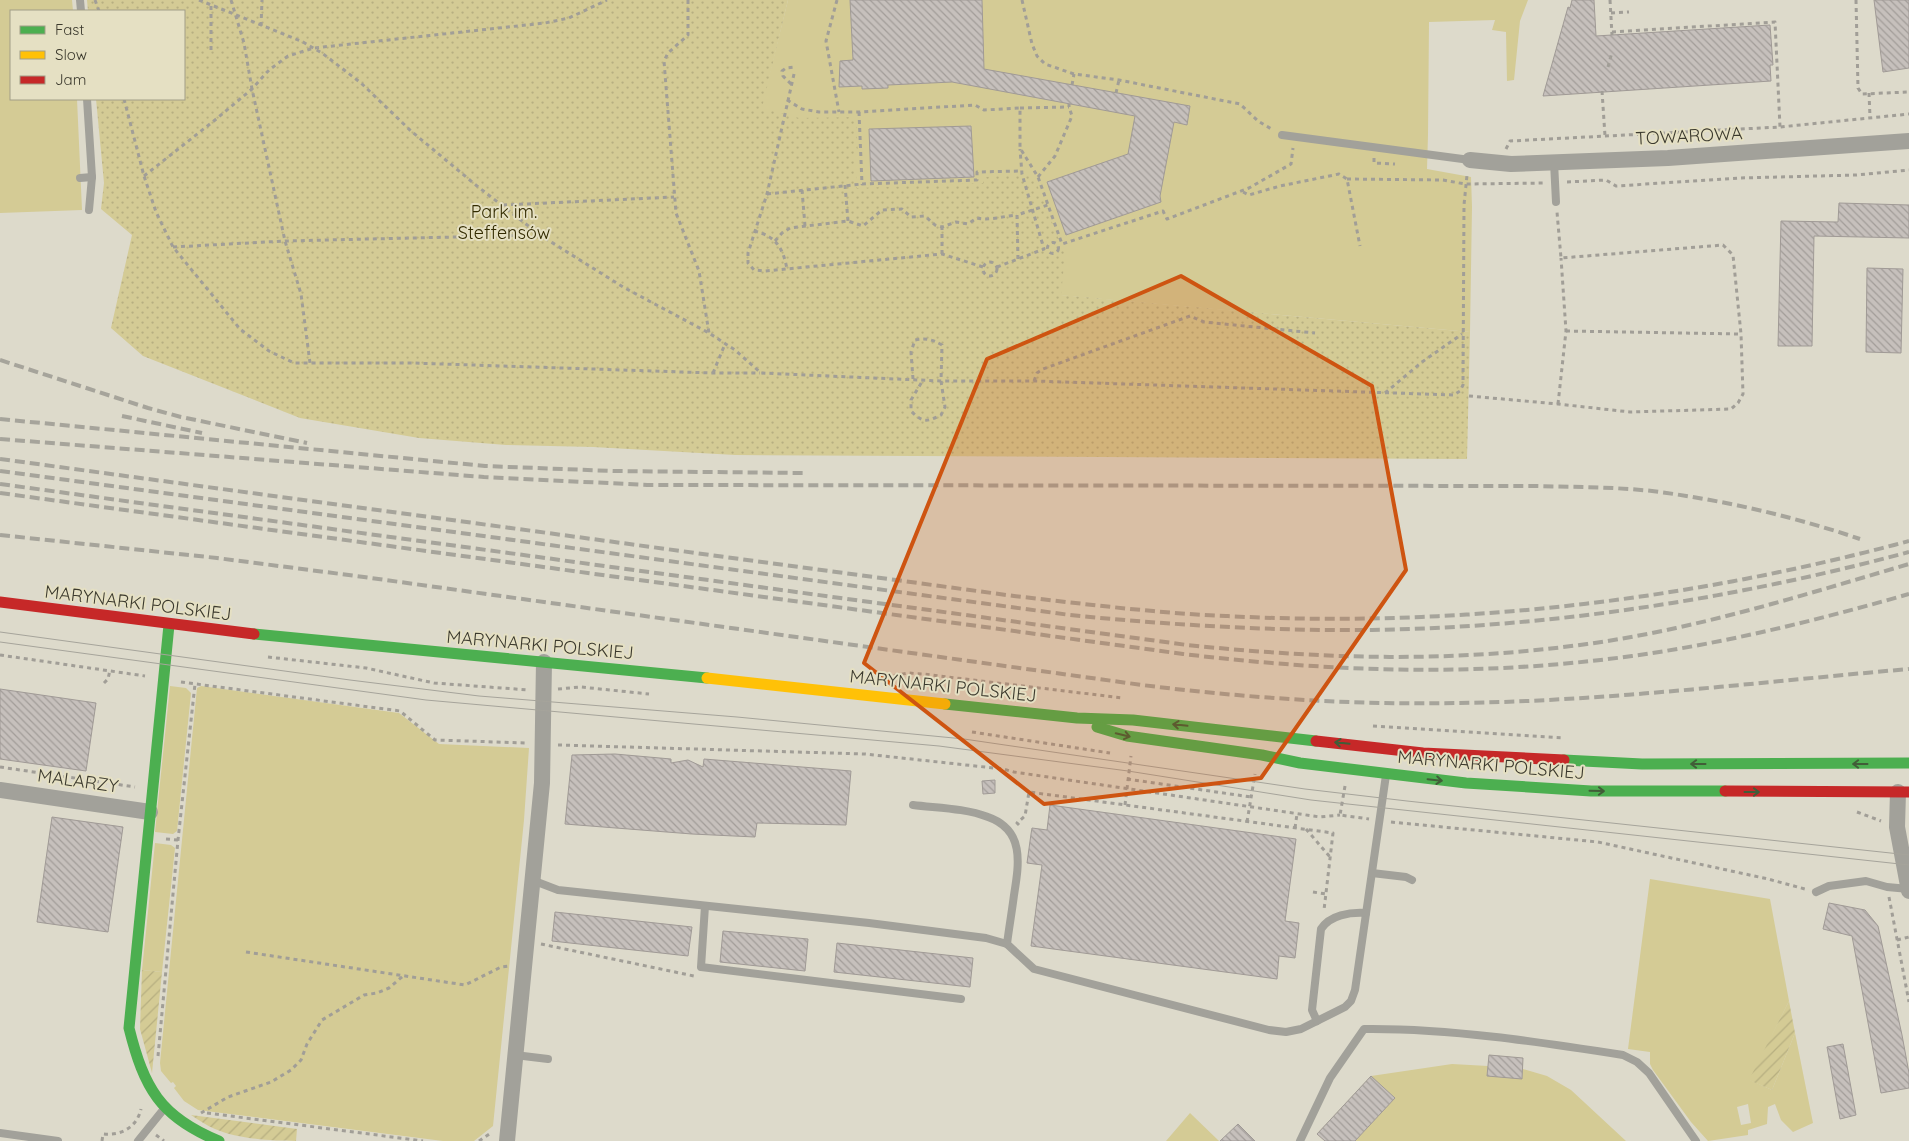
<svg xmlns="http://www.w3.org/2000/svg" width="1909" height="1141" viewBox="0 0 1909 1141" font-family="Quicksand,sans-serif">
<defs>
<pattern id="park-dots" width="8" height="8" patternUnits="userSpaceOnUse" patternTransform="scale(1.25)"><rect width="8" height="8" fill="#d4cb95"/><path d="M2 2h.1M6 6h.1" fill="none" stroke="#b7af81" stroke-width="1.8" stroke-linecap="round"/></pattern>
<pattern id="garden-furrows" width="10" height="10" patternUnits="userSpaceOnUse" patternTransform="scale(1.25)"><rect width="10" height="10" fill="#d4cb95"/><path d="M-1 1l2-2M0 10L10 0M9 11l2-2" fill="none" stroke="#b7af81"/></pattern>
<pattern id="building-back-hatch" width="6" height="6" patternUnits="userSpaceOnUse" patternTransform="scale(1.25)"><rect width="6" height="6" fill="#c6c0bc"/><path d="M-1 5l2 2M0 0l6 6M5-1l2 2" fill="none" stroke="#a29d99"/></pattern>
</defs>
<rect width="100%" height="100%" fill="#dddacb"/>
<g fill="#d4cb95" fill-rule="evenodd">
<polygon points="0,0 72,0 73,11 11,11 11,99 77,99 82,210 0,213"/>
<polygon points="788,0 1528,0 1520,21 1514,80 1507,81 1506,32 1492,30 1495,20 1429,22 1428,135 1427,169 1471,177 1472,207 1470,332 959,286 714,299"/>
<polygon points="170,686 186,688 191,693 177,831 173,834 155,832"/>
<polygon points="201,686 399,713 439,744 529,748 524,820 493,1126 474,1141 443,1141 198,1110 184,1101 174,1088 176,1086 173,1082 171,1083 161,1071 160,1063 197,688"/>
<polygon points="155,843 171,845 175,848 162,972 142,970"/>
<path d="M1650 879 1770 899 1789 1001 1750 1080 1772 1090 1795 1033 1813 1123 1793 1132 1781 1120 1775 1104 1768 1107 1767 1124 1748 1130V1135L1708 1141 1691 1122 1653 1070 1650 1064V1052L1628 1049ZM1748 1104 1751 1123 1741 1125 1737 1107Z"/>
<polygon points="1489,1055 1523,1058 1523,1069 1547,1076 1571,1090 1626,1141 1325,1141 1317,1134 1371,1076 1452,1064 1488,1066"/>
<polygon points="1190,1113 1219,1141 1166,1141"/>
</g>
<polygon fill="url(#park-dots)" points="87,0 788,0 762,108 799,118 856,117 858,155 855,156 857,188 983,183 983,177 1033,174 1065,255 1061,295 1470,332 1467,459 735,455 593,447 506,445 419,438 300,418 143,356 111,328 132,235 101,209 104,183 96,99 184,99 184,11 88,11"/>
<g fill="url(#garden-furrows)">
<polygon points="142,970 162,972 152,1073 140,1029"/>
<polygon points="1789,1001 1795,1033 1772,1090 1749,1080"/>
<path d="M191 1115 297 1129 296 1141C272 1141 238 1139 215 1129 207 1126 199 1120 191 1115Z"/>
</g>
<g fill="url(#building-back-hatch)" stroke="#a09a96">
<polygon points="850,0 982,0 984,69 1190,106 1187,125 1174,122 1160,196 1161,202 1066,235 1047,182 1128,154 1135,116 952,82 888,85 888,88 862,89 862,86 839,87 840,61 853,60"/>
<polygon points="1572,0 1594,0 1596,36 1770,25 1773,65 1770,65 1771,81 1543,96 1568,7 1570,8"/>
<polygon points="1874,0 1909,0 1909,68 1883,72"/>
<polygon points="971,126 974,177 871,181 869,129"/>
<polygon points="1839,203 1909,205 1909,238 1814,236 1812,346 1778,346 1781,221 1838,222"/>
<polygon points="1867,268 1903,269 1901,353 1866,352"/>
<polygon points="0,689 96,703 86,771 0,759"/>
<polygon points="615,754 671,759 671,763 688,760 703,767 704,759 851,771 846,825 757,823 755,837 692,834 565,824 572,755"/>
<polygon points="995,780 995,793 983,794 982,781"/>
<polygon points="1050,805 1296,839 1285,921 1299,923 1295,958 1279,956 1277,979 1031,946 1042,865 1027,863 1031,834 1032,828 1047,830"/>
<polygon points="52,817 123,827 108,932 37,922"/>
<polygon points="1829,903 1865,910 1878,926 1902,1035 1909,1073 1909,1088 1881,1093 1852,936 1823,929"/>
<polygon points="555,912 692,927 688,956 552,941"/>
<polygon points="723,931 808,939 805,971 720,962"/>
<polygon points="837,943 973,958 970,987 834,972"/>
<polygon points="1843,1044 1856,1115 1840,1119 1827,1047"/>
<polygon points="1489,1055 1523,1058 1522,1079 1487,1076"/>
<polygon points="1371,1076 1395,1098 1355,1141 1325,1141 1317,1134"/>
<polygon points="1238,1124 1255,1141 1220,1141"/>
</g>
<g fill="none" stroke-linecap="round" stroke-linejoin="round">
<g stroke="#a19e97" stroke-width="3" stroke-dasharray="4 4" stroke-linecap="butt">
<polyline points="95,0 99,11"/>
<polyline points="199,0 303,42 322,53 361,83 411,131 477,186 540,235 623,287 709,333 735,350 761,373 941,381 1034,381 1454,395 1460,391 1463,385 1464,205 1467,175"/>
<polyline points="231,0 244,43 252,89 285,241 301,294 310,363"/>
<polyline points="688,0 688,35 668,53 664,61 676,213 699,271 709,333"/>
<polyline points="837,0 826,41 839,112"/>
<polyline points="1022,0 1032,44 1037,56 1045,64 1074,74 1119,80 1240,104 1258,121 1273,130"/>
<polyline points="1610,0 1612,35"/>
<polyline points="1856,0 1858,88 1862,94 1909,92"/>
<polyline points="1611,13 1629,12"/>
<polyline points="261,26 262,0"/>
<polyline points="1612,32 1775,22 1780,127"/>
<polyline points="211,50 211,5"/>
<polyline points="1608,67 1612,52"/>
<polyline points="794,74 767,194 748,253 748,263 754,270 765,271 942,254 983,267"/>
<polyline points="791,84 783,76 782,71 786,68 796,67"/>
<polyline points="1072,85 1074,74"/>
<polyline points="1602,91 1605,136"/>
<polyline points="1116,93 1119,80"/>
<polyline points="1869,93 1870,117"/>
<polyline points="124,99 144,176 156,212 173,247 240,329 269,351 294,363 412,363 713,373 760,373"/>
<polyline points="787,100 802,109 819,112 859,112 975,105 984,110 1020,108 1020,148 1038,177 1062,244 1163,211 1167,219 1249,188 1291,164 1293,148"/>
<polyline points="1020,108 1069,107"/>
<polyline points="859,112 862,184 977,180 977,172 1021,171"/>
<polyline points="1506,149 1510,141 1780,127 1909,114"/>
<polyline points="1374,158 1374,163 1395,164"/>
<polyline points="144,176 215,120 252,89 269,70 288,56 314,48 545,23 569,18 607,0"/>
<polyline points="1038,177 1055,156 1072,116 1069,107 1069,104"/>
<polyline points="1347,179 1443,180 1465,184 1545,183"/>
<polyline points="1567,182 1606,180 1616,186 1740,178 1856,175 1909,170"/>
<polyline points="845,185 848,221"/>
<polyline points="802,190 805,226"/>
<polyline points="1243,192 1249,195 1280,186 1339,174 1347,179 1360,246"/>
<polyline points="767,194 862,184"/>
<polyline points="503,205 674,197"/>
<path d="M754 231C776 236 783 248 787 269"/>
<path d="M775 241 782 233 790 228 848 221 863 226 882 210 902 209 911 217 925 216 935 225 942 227 956 222 968 224 977 218C990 221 1003 216 1017 215"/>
<circle cx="1053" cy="248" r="5.5"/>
<polyline points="173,247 285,241 539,235"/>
<polyline points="942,254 942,227"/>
<polyline points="1018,259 1017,215 1048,205"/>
<circle cx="990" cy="269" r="7"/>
<polyline points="997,267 1044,249 1022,174 1020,149"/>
<polyline points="1566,331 1741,334"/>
<polyline points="713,373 725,344"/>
<path d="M913 379 911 352 915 340C925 338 932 339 942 345L941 381 945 407 941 415C927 422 923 423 911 411V400L923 380"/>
<polyline points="1034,381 1037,373 1043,369 1190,316 1204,322 1315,333"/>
<polyline points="1385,393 1422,362 1462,334"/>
<polyline points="1469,396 1558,404 1630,412 1731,409 1738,403 1743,394 1741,334 1733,255 1723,245 1561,258 1557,212"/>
<polyline points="1558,404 1566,331 1561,258"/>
<polyline points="0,655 145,676"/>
<polyline points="268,657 366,668 434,683 529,690"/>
<polyline points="886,677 908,673 923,674 1123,698"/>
<polyline points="181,682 400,711 435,740 527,743"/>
<polyline points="104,683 108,679 110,670"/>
<polyline points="558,689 581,687 649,694"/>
<polyline points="1373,726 1564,738"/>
<polyline points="972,732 1110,753"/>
<polyline points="558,745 865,754 1003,769 1014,772 1320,817 1340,815"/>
<polyline points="0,767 135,787"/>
<polyline points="1127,779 1251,797"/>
<polyline points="1345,786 1340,815 1369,819"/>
<polyline points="1125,805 1131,756"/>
<polyline points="1857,812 1881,821"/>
<polyline points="1247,822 1255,774"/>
<polyline points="1391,822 1598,842 1768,879 1805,889"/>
<polyline points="1019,825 1017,823 1025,816 1029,792 1333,833 1324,910"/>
<polyline points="1295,828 1297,814"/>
<polyline points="1306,829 1330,857"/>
<polyline points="166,839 178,840"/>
<polyline points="1313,892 1326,894"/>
<polyline points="1889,897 1909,1002"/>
<polyline points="1897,940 1909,937"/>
<polyline points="541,944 694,976"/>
<polyline points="246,952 465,985 501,967 509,966"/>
<polyline points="158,1056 178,840 195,684"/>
<polyline points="201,1113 228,1097 271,1082 291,1070 301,1060 307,1044 322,1020 364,995 377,993 389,988 403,976"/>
<polyline points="207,1113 423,1141"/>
<polyline points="156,1135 164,1141"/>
<path d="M102 1141 103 1134C121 1136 137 1127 141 1109"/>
<polyline points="479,1141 491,1133"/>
</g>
<g stroke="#a2a19a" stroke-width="8">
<polyline points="80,0 81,11"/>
<polyline points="87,99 92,177 89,210"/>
<polyline points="1282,135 1470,160"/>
<polyline points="1554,162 1556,202"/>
<polyline points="80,178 92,177"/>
<path d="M913 805C937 808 965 808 988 817 1025 830 1019 864 1014 895 1012 911 1009 928 1007 944L1034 969 1269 1030 1286 1032 1301 1029 1345 1007 1351 1001 1355 990 1386 775"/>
<polyline points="1372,873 1406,877 1412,880"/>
<polyline points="532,880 558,890 869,923 986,938 1007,944"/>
<polyline points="1816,892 1829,886 1866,881 1887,887 1909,889"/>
<polyline points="705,906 701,967 961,999"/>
<path d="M1317 1021 1312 1010 1321 929C1330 915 1350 912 1366 913"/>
<polyline points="515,1055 548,1059"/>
<polyline points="0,1133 58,1141"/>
<polyline points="138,1141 163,1110"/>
<path d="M1300 1141 1330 1078 1364 1029C1448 1028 1539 1042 1623 1055L1637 1062 1649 1073 1696 1141"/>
</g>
<g stroke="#a2a19a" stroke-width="16">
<polyline points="1470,160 1511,164 1668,158 1909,141"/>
<polyline points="0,790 150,812"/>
<polyline points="1898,792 1897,827 1909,891"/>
<polyline points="507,1141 542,783 544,662"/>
</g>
<g stroke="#4caf50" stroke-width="11">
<path d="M169 625 129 1028C144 1088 160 1117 219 1141"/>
<polyline points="254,634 707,678"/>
<polyline points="945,704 1077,718 1133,720 1316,741"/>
<polyline points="1097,727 1127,736 1262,755 1300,763 1466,783 1591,791 1725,791"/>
<polyline points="1564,760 1642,764 1909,763"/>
</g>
<polyline stroke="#ffc107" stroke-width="11" points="707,678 945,704"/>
<g stroke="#c62828" stroke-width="11">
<polyline points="0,602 254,634"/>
<polyline points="1316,741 1423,753 1564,760"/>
<polyline points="1725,791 1909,792"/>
</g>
<g stroke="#a6a49b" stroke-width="1">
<polyline points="0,632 350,680 479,696 737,717 964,739 1305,789 1407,801 1909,855"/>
<polyline points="0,642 426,700 939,746 1128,771 1311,800 1909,865"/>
</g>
<g stroke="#a6a49b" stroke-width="4" stroke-dasharray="10 5" stroke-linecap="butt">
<polyline points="0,360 148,408 181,417 307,443"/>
<polyline points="122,416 202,433"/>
<polyline points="0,419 485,466 613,471 803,473"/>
<path d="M0 439 484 477 647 485 1537 486C1576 487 1614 487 1652 491 1723 500 1792 516 1860 539"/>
<path d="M0 459 1014 596C1085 604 1155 613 1226 616 1456 628 1687 601 1909 541"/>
<path d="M0 471 1070 615C1170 625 1271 631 1372 630 1553 627 1734 599 1909 552"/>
<path d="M0 484 1187 645C1324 659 1450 663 1587 644 1697 629 1803 595 1909 564"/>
<path d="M0 493 1183 654C1335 672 1479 677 1632 656 1726 643 1818 620 1909 594"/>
<path d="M0 535 217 558 364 577 1142 685C1246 698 1352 705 1458 703 1609 701 1759 682 1909 669"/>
</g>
</g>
<defs><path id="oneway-shaft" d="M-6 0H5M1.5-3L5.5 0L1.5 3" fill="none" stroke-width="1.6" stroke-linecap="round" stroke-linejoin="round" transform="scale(1.25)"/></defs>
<g stroke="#415d38">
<use href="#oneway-shaft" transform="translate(1180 725) rotate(-174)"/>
<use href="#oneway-shaft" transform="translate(1123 735) rotate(14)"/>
<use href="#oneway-shaft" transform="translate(1342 743) rotate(-174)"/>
<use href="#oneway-shaft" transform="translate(1698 764) rotate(180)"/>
<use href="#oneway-shaft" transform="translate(1860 764) rotate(180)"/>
<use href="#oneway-shaft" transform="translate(1435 780) rotate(6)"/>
<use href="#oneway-shaft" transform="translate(1597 791) rotate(1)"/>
<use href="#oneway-shaft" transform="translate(1752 792)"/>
</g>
<path fill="#ce5411" fill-opacity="0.2" stroke="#ce5411" stroke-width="4" stroke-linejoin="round" d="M1181 276 1372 386 1406 570 1261 778 1044 804 864 663 987 359Z"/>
<g text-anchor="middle" stroke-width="4" stroke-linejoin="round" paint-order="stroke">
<g font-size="18" fill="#3c3a2e" stroke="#e5e0c3">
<text transform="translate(1689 136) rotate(-3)" y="6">TOWAROWA</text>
<text transform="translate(138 603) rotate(7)" y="6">MARYNARKI POLSKIEJ</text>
<text transform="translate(540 645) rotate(5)" y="6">MARYNARKI POLSKIEJ</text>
<text transform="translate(943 686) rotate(6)" y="6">MARYNARKI POLSKIEJ</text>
<text transform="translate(1491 765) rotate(5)" y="6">MARYNARKI POLSKIEJ</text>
<text transform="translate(78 781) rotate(8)" y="6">MALARZY</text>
</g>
<g font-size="18" fill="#332b00" stroke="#e5e0c3">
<text x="504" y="218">Park im.<tspan x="504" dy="21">Steffensów</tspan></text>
</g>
</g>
<rect x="10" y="10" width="175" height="90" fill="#e5e0c3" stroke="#a19e87"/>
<rect x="20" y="26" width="25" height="8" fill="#4caf50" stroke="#a19e87"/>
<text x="55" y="35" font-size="15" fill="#3c3a2e">Fast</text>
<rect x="20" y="51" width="25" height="8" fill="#ffc107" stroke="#a19e87"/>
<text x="55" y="60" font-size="15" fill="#3c3a2e">Slow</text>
<rect x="20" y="76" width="25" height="8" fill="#c62828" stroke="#a19e87"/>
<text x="55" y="85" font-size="15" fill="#3c3a2e">Jam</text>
</svg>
